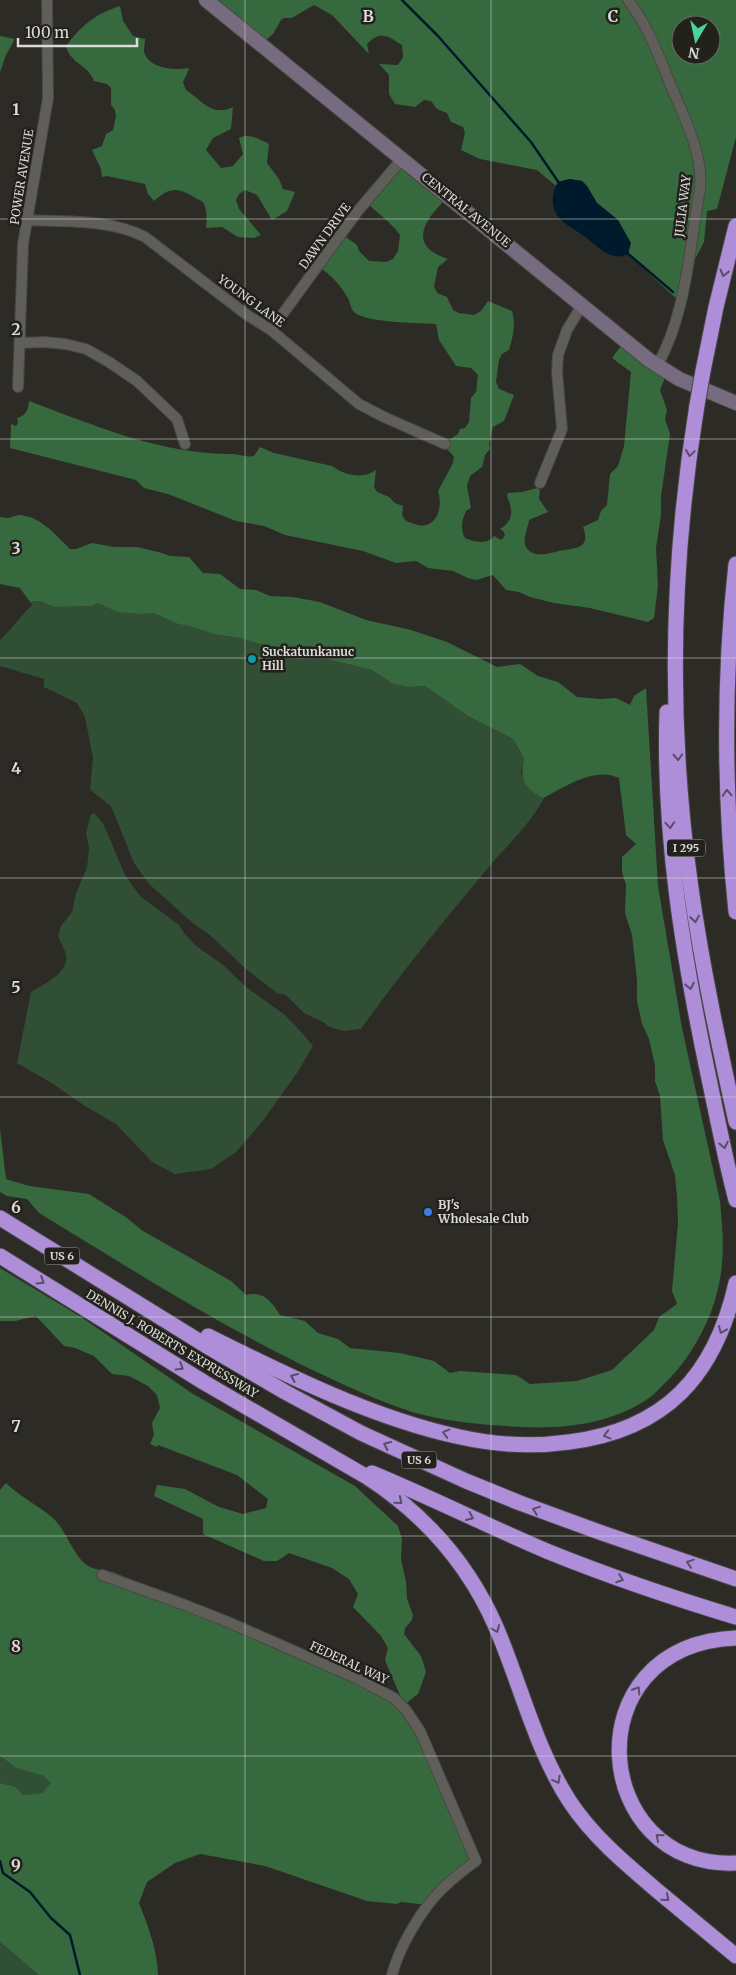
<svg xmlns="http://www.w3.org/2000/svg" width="736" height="1975" viewBox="0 0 736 1975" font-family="Merriweather,serif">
<rect width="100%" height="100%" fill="#2d2b26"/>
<g fill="#314f34">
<path d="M40 601 54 607 92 606 98 603 144 614 153 613 178 624 193 627 213 634 240 638 256 643 283 648 310 646 327 659 372 670 393 684 409 687 425 686 468 716 513 739 524 758 521 774 544 798C530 825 506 846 487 869 443 922 400 974 361 1029L343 1031 327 1026 325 1023 304 1013 286 995 277 993 246 969 210 935 195 925 149 884 134 863 111 806 90 790 93 758 85 717 77 703 44 687V679L0 666V640C12 629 20 616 32 605L30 602Z"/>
<path d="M94 813 103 823 125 875 140 896 179 925 184 933 195 945 223 965 246 987 285 1015 303 1034 313 1046 297 1073 262 1122 236 1152 211 1169 175 1174 152 1162 116 1124 85 1106 50 1082 17 1063 31 992C44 984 69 973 66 955 65 949 60 942 58 936L61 926 72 912 76 893 87 868 89 848 86 833 91 814Z"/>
<polygon points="0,1756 16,1768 44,1776 52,1783 42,1793 23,1795 16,1787 0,1783"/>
<polygon points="0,1942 39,1975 0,1975"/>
</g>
<g fill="#37693e" fill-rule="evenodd">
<path d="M205 0H736V137L717 209 707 211 704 242 695 259 688 296 681 303 680 302 628 254 629 252 618 220 597 203 587 186 582 181 569 179 558 182 556 186 537 170 480 159 461 150 465 133 463 127 451 122 447 113 437 109 431 101 424 100 415 107 395 104 389 94V75L379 64 398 65 403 57 402 45C388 36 380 30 367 44L369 54 332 15 314 5 292 18H284L281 20 273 34 262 44ZM681 25H711V55H681Z"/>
<path d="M120 6 123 21 133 36 145 39C145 43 144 48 144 51 147 68 174 71 187 68L189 69 183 82 186 90C203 101 211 117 233 107L231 129 213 138 206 150 221 168 233 166 243 154 239 138C249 133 259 139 269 144L267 163 279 179 283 189 295 192 287 211 272 220 257 195 245 190 239 194 236 200 239 209 261 235 254 238 238 237 222 227 206 228C207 220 207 211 204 204 201 199 198 200 194 197 177 187 169 187 154 201L148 194 145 184 107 176 102 177 101 169 92 150 102 146 106 134 113 130 116 116 115 110 111 105V88L107 84 94 81C88 64 71 65 66 46 82 25 95 14 120 6Z"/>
<polygon points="0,36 15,39 6,55 0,72"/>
<path d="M401 160 447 198C425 219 406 246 448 259L438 267 434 286 437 293 447 297 453 310 459 313 474 315 481 311 488 301 512 311C516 325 513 336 509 350L502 354 499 360 496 382 499 389 514 395 504 421 493 427 489 444 490 449 485 455 482 467 470 476 467 486 471 508 466 511C462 520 460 529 465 538 474 542 488 545 494 536L501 540 505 536 504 532 500 529C514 521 513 510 507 496L508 493 522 492 537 488 540 490 539 499 548 512 529 520C528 528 522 540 526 547 533 559 550 553 559 551 576 548 591 549 583 527L598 520 601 511 607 505 610 474 618 466 624 446 631 372 612 358 626 339 667 373 660 390 667 410 665 419 670 434 661 496V515L656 548 658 586 654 618 648 622 590 608 554 603 530 597 519 592 506 590 493 575 476 580 468 578 453 571 428 568 416 561 396 563 363 551 285 535 264 526 236 521 168 494 144 488 136 480 10 448 11 424 16 426 18 423 17 418C27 415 28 410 29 401 96 426 160 454 232 454 240 454 247 458 254 456L260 447 274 453 332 466C344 475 362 480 376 470L374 487 377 492 389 497 395 503 403 506 402 515 406 521C412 523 420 527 426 525 440 521 442 503 438 491L453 463 454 457 443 444 458 434 460 429 465 428 469 422 471 398 476 392 478 375 471 368 456 366 439 340 436 324C420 323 362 323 353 311 351 308 350 304 349 300 340 284 333 277 318 266L343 235 357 245 359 251 369 261 386 262 393 259 398 251 400 235C390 221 378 214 366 202Z"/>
<path d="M18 515C39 515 56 535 70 549H76L92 543 114 547H137L162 553 170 556 189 557 203 573 220 574 240 589 256 590 270 596 293 597 320 602 366 620 411 630 447 642 497 667 520 664 538 676 558 682 577 697 600 699 616 698 630 705 634 696 646 688 658 886 682 1028 720 1201C722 1222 724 1243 722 1263 719 1306 696 1353 666 1382 660 1388 653 1396 646 1400 610 1424 564 1429 522 1427 485 1425 447 1422 412 1412 381 1402 351 1388 321 1374 223 1328 131 1269 39 1213L27 1199 7 1196 0 1192V1129L6 1179 29 1186 89 1194 127 1218 143 1231 231 1281 246 1295C264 1291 271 1301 280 1315L305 1321 318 1333 338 1339 350 1348 400 1353 434 1361 450 1373 460 1371 516 1375 530 1384 577 1381 612 1370 654 1330 659 1317 677 1304 672 1291 678 1223 677 1196 675 1175 663 1140 660 1096 655 1081V1065L649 1039 642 1024 637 1001V980L632 935 625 913 626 885 622 872V857L636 844 626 835 619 778C594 766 565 787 543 798 523 787 520 780 524 758L513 739 468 716 425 686 409 687 393 684 372 670 327 659 310 646 283 648 256 643 240 638 213 634 193 627 178 624 153 613 144 614 118 612 98 603 92 606 54 607 40 601 30 602 20 588 0 584V517L8 518Z"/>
<polygon points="0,1268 81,1317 193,1394 355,1486 398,1526 402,1539 401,1559 406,1582 407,1599 413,1615 412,1620 405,1628 404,1634 421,1656 426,1672 418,1694 404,1705 385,1660 388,1648 381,1636 353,1607 358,1594 349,1579 332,1568 289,1553 277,1561 264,1561 203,1534 203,1519 154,1496 157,1485 185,1489 219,1507 243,1514 266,1508 268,1499 237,1475 158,1445 157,1447 150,1444 154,1435 152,1423 160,1408 157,1395 148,1386 129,1376 112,1374 94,1356 75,1348 64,1346 36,1316 15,1321 0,1321"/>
<path d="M6 1483C20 1497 38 1505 53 1518 67 1531 74 1559 90 1567 97 1570 106 1571 113 1572L386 1695 419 1731 475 1860 428 1905 401 1902 397 1904 367 1901 265 1866 200 1854 175 1863 147 1882 139 1903C148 1926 157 1949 158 1975H39L0 1942V1783L16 1787 23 1795 42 1793 51 1783 44 1776 16 1768 0 1756V1490Z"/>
</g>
<path fill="#001a2d" d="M570 179 582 181 587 186 597 203 618 220 631 243 628 254C611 263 596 245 584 236 572 227 555 221 553 204 552 195 554 189 558 182Z"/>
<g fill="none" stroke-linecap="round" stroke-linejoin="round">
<g stroke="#001a2d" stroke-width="2.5">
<polyline points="402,0 438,36 531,142 559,183"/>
<polyline points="626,252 673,292"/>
<polyline points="0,1861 3,1873 30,1892 51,1918 70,1935 80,1975"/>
</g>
<defs>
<g id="street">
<path d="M628 0C648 26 659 56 671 86 685 119 703 153 700 189 689 248 687 313 657 366"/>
<path d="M27 220C65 222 110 219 145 237L247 315 271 330 359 404 384 417 445 444"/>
<polyline points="271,330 357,212 402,159"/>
<polyline points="20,343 44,342 65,344 86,349 109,362 137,381 177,419 185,444"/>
<polyline points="18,387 23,244 48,98 47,0"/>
<polyline points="540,483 562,429 557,372 558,355 567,330 582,305"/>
<path d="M102 1575 185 1605 228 1622 358 1679 394 1698 406 1710 420 1731 476 1861C465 1869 453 1878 443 1888 422 1908 399 1947 392 1975"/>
</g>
<polyline id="secondary" points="206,0 649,360 679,379 736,403"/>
<g id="highway">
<polyline points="703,371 716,307 736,226"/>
<path d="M697 405C671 564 668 728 691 888 702 967 719 1045 736 1122"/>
<path d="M736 564C723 680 724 796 736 912"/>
<path d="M667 712C663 835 683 955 708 1074 717 1116 725 1159 736 1200"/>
<polyline points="0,1218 210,1348 285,1392 361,1433 466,1481 520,1503 602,1533 736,1579"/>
<path d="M0 1256 205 1383 367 1477C424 1514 469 1565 496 1627 521 1685 535 1748 570 1802 594 1838 627 1865 660 1893 685 1914 711 1935 736 1956"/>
<path d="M208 1336C286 1375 375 1419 460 1437 496 1445 533 1447 569 1442 665 1430 715 1376 736 1283"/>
<path d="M372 1473C432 1498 490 1527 549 1552 611 1577 673 1598 736 1617"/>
<path d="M736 1638C570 1645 591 1870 736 1863"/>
</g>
</defs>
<use href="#street" stroke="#484743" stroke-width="12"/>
<use href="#secondary" stroke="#484743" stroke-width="16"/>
<use href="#highway" stroke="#484743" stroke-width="17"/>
<use href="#street" stroke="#5f5e58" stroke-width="10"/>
<use href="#secondary" stroke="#776c7f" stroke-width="14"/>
<use href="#highway" stroke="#ae8ed9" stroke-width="15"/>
<defs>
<polyline id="highway-bridge" points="697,405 703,371"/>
</defs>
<use href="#highway-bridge" stroke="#484743" stroke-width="17" stroke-linecap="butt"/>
<use href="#highway-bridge" stroke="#ae8ed9" stroke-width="15"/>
</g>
<defs><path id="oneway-chevron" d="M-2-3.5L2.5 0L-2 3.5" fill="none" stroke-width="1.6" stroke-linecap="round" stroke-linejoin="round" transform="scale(1.25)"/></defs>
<g stroke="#5b4d68">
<use href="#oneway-chevron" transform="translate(724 273) rotate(104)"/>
<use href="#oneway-chevron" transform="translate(690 453) rotate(98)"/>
<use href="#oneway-chevron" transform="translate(678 757) rotate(87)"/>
<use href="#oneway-chevron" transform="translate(727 793) rotate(-93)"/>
<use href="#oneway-chevron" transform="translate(670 825) rotate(86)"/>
<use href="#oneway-chevron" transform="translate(695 919) rotate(81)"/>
<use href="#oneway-chevron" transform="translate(690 986) rotate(79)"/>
<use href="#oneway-chevron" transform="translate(724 1145) rotate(78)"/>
<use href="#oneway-chevron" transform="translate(41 1281) rotate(32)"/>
<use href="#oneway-chevron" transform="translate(722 1330) rotate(113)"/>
<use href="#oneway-chevron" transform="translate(180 1367) rotate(32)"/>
<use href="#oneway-chevron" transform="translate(294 1377) rotate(-156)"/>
<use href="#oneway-chevron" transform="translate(446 1433) rotate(-165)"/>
<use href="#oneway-chevron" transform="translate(607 1435) rotate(165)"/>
<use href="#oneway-chevron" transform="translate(387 1445) rotate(-155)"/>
<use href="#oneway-chevron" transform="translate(399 1501) rotate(39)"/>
<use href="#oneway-chevron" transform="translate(536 1510) rotate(-159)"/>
<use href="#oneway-chevron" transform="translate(470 1517) rotate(24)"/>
<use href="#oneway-chevron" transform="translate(690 1563) rotate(-162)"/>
<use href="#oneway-chevron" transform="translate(620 1579) rotate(20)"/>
<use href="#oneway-chevron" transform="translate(496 1629) rotate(67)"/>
<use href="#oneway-chevron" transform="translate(637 1690) rotate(-58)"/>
<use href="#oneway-chevron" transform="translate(557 1780) rotate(61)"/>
<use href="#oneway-chevron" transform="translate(659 1837) rotate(-140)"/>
<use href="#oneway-chevron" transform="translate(666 1898) rotate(40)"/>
</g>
<path fill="none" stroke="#dbdad7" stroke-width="1" stroke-opacity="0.55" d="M245 0V1975M491 0V1975M0 219H736M0 439H736M0 658H736M0 878H736M0 1097H736M0 1317H736M0 1536H736M0 1756H736"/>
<circle fill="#0f9aa8" stroke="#23211c" stroke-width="2" cx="252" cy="659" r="5"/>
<circle fill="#3f7fe0" stroke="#23211c" stroke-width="2" cx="428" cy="1212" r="5"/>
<g text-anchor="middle" stroke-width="5" stroke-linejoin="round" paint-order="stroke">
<g fill="#23211c" stroke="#a4a29f" stroke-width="1">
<rect x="667" y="839.5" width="38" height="17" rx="4"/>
<rect x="44.5" y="1247.5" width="35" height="17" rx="4"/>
<rect x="401.5" y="1451.5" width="35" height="17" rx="4"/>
</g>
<g font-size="11" font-weight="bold" fill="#dbdad7">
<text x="686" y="852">I 295</text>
<text x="62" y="1260">US 6</text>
<text x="419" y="1464">US 6</text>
</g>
<g font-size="12" fill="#dbdad7" stroke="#23211c">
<text transform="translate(22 177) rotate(-81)" y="4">POWER AVENUE</text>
<text transform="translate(683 206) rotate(-83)" y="4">JULIA WAY</text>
<text transform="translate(466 210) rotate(39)" y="4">CENTRAL AVENUE</text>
<text transform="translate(325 236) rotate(-54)" y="4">DAWN DRIVE</text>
<text transform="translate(251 301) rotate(36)" y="4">YOUNG LANE</text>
<text transform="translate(172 1344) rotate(31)" y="4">DENNIS J. ROBERTS EXPRESSWAY</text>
<text transform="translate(349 1663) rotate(25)" y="4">FEDERAL WAY</text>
</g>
<g font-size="12" font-weight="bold" fill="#dbdad7" stroke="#23211c" text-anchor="start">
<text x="262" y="656">Suckatunkanuc<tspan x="262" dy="14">Hill</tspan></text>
<text x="438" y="1209">BJ's<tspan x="438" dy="14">Wholesale Club</tspan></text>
</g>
</g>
<g font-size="16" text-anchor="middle" font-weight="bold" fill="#dbdad7" stroke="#23211c" stroke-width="5" stroke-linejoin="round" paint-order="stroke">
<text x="368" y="22">B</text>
<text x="613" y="22">C</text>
<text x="16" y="115">1</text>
<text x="16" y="335">2</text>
<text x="16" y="554">3</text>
<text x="16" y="774">4</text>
<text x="16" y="993">5</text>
<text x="16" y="1213">6</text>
<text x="16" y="1432">7</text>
<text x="16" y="1652">8</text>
<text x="16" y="1871">9</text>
</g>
<g transform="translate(696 40) rotate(189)"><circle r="24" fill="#23211c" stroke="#6d6b67"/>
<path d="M0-4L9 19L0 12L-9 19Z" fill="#48d49d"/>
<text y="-8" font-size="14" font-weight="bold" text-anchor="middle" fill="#dbdad7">N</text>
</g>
<path d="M18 38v8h119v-8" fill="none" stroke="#dbdad7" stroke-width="2.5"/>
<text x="25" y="38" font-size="15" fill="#dbdad7" stroke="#23211c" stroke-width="4" paint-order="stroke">100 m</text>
</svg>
